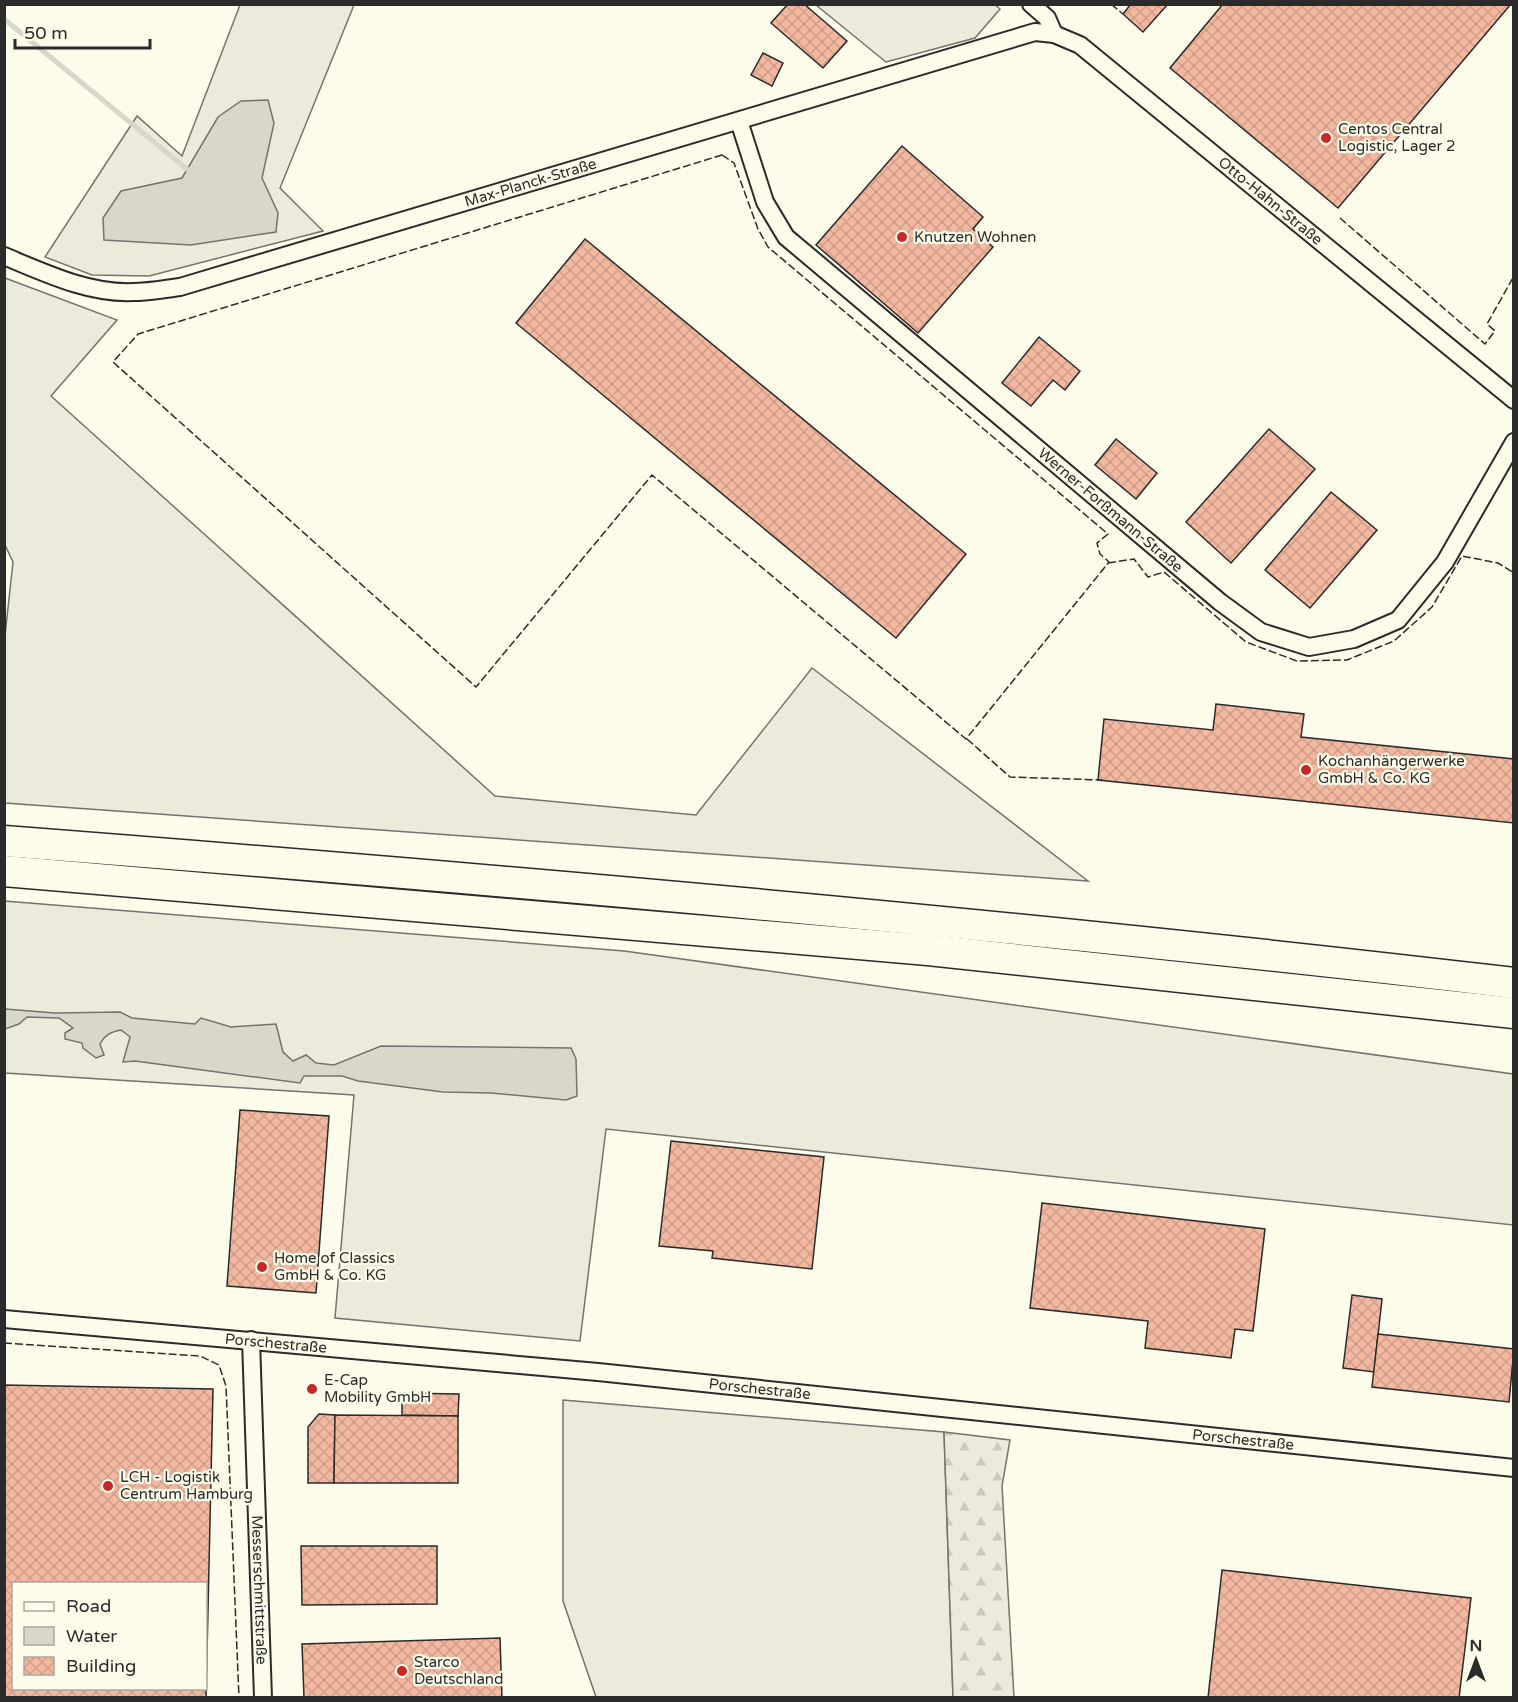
<svg xmlns="http://www.w3.org/2000/svg" width="1518" height="1702" viewBox="0 0 1518 1702" font-family="'Varela Round',sans-serif">
<defs>
<pattern id="forest-firs" width="22" height="20" patternUnits="userSpaceOnUse" patternTransform="scale(1.5)"><rect width="22" height="20" fill="#ecebdb"/><path d="M5 1l3.5 6h-7zM16 11l3.5 6h-7z" fill="#cbcabc"/></pattern>
<pattern id="building-cross-hatch" width="8" height="8" patternUnits="userSpaceOnUse" patternTransform="scale(1.5)"><rect width="8" height="8" fill="#f2b8a0"/><path d="M0 0l8 8M0 8l8-8" fill="none" stroke="#d09e8a"/></pattern>
</defs>
<rect width="100%" height="100%" fill="#fdfbea"/>
<g fill="#ecebdb" stroke="#74746e" stroke-width="1.5">
<polygon points="994,4 1000,9 975,38 886,62 816,5"/>
<polygon points="240,5 354,5 280,188 323,231 149,276 92,275 45,257 137,116 182,156"/>
<polygon points="5,278 117,320 51,396 495,796 696,815 812,668 1088,881 5,803 4,645 13,562 4,543"/>
<polygon points="4,901 624,951 1513,1074 1513,1225 606,1129 580,1341 335,1318 354,1095 5,1073"/>
<polygon points="563,1400 944,1432 953,1697 596,1697 563,1601"/>
</g>
<polygon fill="url(#forest-firs)" stroke="#74746e" stroke-width="1.5" points="944,1432 1010,1440 1002,1486 1014,1697 953,1697"/>
<g fill="#d8d7c9" stroke="#74746e" stroke-width="1.5">
<polygon points="268,100 274,123 262,178 278,213 276,232 191,245 104,240 103,218 121,191 182,178 218,117 241,101"/>
<path d="M5 1009 55 1013 120 1012 132 1018 195 1024 201 1018 231 1027 276 1024 283 1052 293 1061 306 1055 316 1063 334 1065 381 1046 571 1048 576 1059 577 1096 566 1100 491 1093 443 1092 358 1081 342 1076H304L300 1083 135 1061 123 1062 130 1037 121 1030C110 1032 105 1035 100 1044L104 1055 96 1058 83 1048 82 1043 65 1039V1033L73 1028 59 1018 27 1017 19 1024 5 1029Z"/>
</g>
<g fill="none" stroke-linecap="round" stroke-linejoin="round">
<polyline stroke="#d8d7c9" stroke-width="5" points="4,19 187,169"/>
</g>
<g fill="url(#building-cross-hatch)" stroke="#2b2b2b" stroke-width="1.5" fill-rule="evenodd">
<polygon points="788,4 804,4 847,41 823,68 771,23"/>
<polygon points="1131,4 1168,4 1143,32 1123,14"/>
<polygon points="1223,4 1511,4 1338,208 1170,68"/>
<polygon points="763,53 783,63 772,86 751,75"/>
<polygon points="902,146 983,217 973,229 993,247 918,333 816,245"/>
<polygon points="585,239 966,554 896,638 516,323"/>
<polygon points="1039,337 1080,371 1065,390 1053,380 1031,406 1002,383"/>
<polygon points="1269,429 1315,469 1231,563 1186,522"/>
<polygon points="1116,439 1157,473 1136,499 1095,465"/>
<polygon points="1331,492 1377,530 1310,608 1265,570"/>
<polygon points="1216,704 1304,714 1301,737 1514,759 1514,823 1098,780 1104,719 1213,730"/>
<polygon points="240,1110 329,1116 316,1293 227,1286"/>
<polygon points="671,1141 824,1157 812,1269 712,1258 713,1251 659,1246"/>
<polygon points="1042,1203 1265,1229 1253,1331 1235,1329 1231,1358 1145,1348 1148,1321 1030,1308"/>
<polygon points="1352,1295 1382,1299 1374,1372 1343,1368"/>
<polygon points="1378,1334 1514,1349 1509,1402 1372,1387"/>
<path d="M4 1385 213 1389 206 1698H4ZM14 1584H206V1688H14Z"/>
<polygon points="402,1393 459,1394 458,1416 402,1415"/>
<polygon points="319,1414 335,1415 334,1483 308,1483 308,1427"/>
<polygon points="335,1415 458,1416 458,1483 334,1483"/>
<polygon points="301,1546 437,1546 437,1604 302,1605"/>
<polygon points="1222,1570 1471,1598 1459,1698 1208,1698"/>
<polygon points="500,1638 502,1698 304,1698 302,1644"/>
</g>
<g fill="none" stroke-linecap="round" stroke-linejoin="round">
<defs>
<g id="minor">
<polyline points="1031,4 1047,18 1054,34"/>
<path id="s1" d="M739 121 765 202 786 237 1220 602 1261 632 1309 647 1354 639 1398 620 1445 562 1514 442"/>
<path id="s2" d="M4 256C45 273 89 294 133 292 149 292 164 289 180 287L1035 32 1054 34 1080 45 1514 400"/>
<path id="s3" d="M4 1319 598 1372 1514 1468"/>
<path id="s4" d="M251 1340 263 1698"/>
</g>
<g id="motorway">
<path d="M4 841C508 880 1012 924 1514 983"/>
<polyline points="4,871 928,950 1514,1013"/>
</g>
</defs>
<use href="#minor" stroke="#2b2b2b" stroke-width="20"/>
<use href="#motorway" stroke="#2b2b2b" stroke-width="33"/>
<use href="#minor" stroke="#fdfbea" stroke-width="16"/>
<use href="#motorway" stroke="#fdfbea" stroke-width="30"/>
<g stroke="#2b2b2b" stroke-width="1.5" stroke-dasharray="8 3" stroke-linecap="butt">
<polyline points="1111,4 1123,14"/>
<polygon points="722,155 734,163 758,229 768,247 1108,534 1097,543 1100,554 1109,562 966,739 652,475 476,687 113,362 138,334"/>
<polyline points="1340,218 1485,344 1495,331 1487,324 1514,276"/>
<polyline points="1108,563 1134,559 1148,577 1164,572 1246,642 1297,661 1347,660 1394,641 1432,607 1462,556 1498,563 1514,573"/>
<polyline points="967,739 1010,777 1102,780"/>
<polyline points="4,1343 200,1356 219,1365 226,1386 239,1698"/>
</g>
</g>
<g fill="#c62828" stroke="#fdfbea" stroke-width="2">
<circle cx="1326" cy="138" r="6"/>
<circle cx="902" cy="237" r="6"/>
<circle cx="1306" cy="770" r="6"/>
<circle cx="262" cy="1267" r="6"/>
<circle cx="312" cy="1389" r="6"/>
<circle cx="108" cy="1486" r="6"/>
<circle cx="402" cy="1671" r="6"/>
</g>
<g text-anchor="middle" stroke-width="4.5" stroke-linejoin="round" paint-order="stroke">
<g font-size="15" fill="#2b2b2b" stroke="#fdfbea" text-anchor="start">
<text x="1338" y="134">Centos Central<tspan x="1338" dy="17">Logistic, Lager 2</tspan></text>
<text x="914" y="242">Knutzen Wohnen</text>
<text x="1318" y="766">Kochanhängerwerke<tspan x="1318" dy="17">GmbH &amp; Co. KG</tspan></text>
<text x="274" y="1263">Home of Classics<tspan x="274" dy="17">GmbH &amp; Co. KG</tspan></text>
<text x="324" y="1385">E-Cap<tspan x="324" dy="17">Mobility GmbH</tspan></text>
<text x="120" y="1482">LCH - Logistik<tspan x="120" dy="17">Centrum Hamburg</tspan></text>
<text x="414" y="1667">Starco<tspan x="414" dy="17">Deutschland</tspan></text>
</g>
<g font-size="15" fill="#2b2b2b" stroke="#fdfbea">
<text dy="5" stroke="none"><textPath href="#s2" startOffset="548">Max-Planck-Straße</textPath></text>
<text dy="5" stroke="none"><textPath href="#s2" startOffset="1368">Otto-Hahn-Straße</textPath></text>
<text dy="5" stroke="none"><textPath href="#s1" startOffset="550">Werner-Forßmann-Straße</textPath></text>
<text dy="5" stroke="none"><textPath href="#s3" startOffset="273">Porschestraße</textPath></text>
<text dy="5" stroke="none"><textPath href="#s3" startOffset="759">Porschestraße</textPath></text>
<text dy="5" stroke="none"><textPath href="#s3" startOffset="1245">Porschestraße</textPath></text>
<text dy="5" stroke="none"><textPath href="#s4" startOffset="250">Messerschmittstraße</textPath></text>
</g>
</g>
<rect width="1518" height="1702" fill="none" stroke="#2b2b2b" stroke-width="12"/>
<rect x="12" y="1582" width="195" height="108" fill="#fdfbea" stroke="#a9a89e" stroke-width="1.5"/>
<rect x="24" y="1602" width="30" height="9" fill="#fdfbea" stroke="#a9a89e" stroke-width="1.5"/>
<text x="66" y="1612" font-size="18" fill="#2b2b2b">Road</text>
<rect x="24" y="1627" width="30" height="18" fill="#d8d7c9" stroke="#a9a89e" stroke-width="1.5"/>
<text x="66" y="1642" font-size="18" fill="#2b2b2b">Water</text>
<rect x="24" y="1657" width="30" height="18" fill="url(#building-cross-hatch)" stroke="#a9a89e" stroke-width="1.5"/>
<text x="66" y="1672" font-size="18" fill="#2b2b2b">Building</text>
<g transform="translate(1476 1660)" stroke="#fdfbea" stroke-width="4.5" paint-order="stroke">
<path d="M0-4.5L10 22L0 15L-10 22Z" fill="#2b2b2b"/>
<text y="-9" font-size="16" font-weight="bold" text-anchor="middle" fill="#2b2b2b">N</text>
</g>
<path d="M15 39v9h135v-9" fill="none" stroke="#2b2b2b" stroke-width="3"/>
<text x="24" y="39" font-size="18" fill="#2b2b2b" stroke="#fdfbea" stroke-width="4.5" paint-order="stroke">50 m</text>
</svg>
